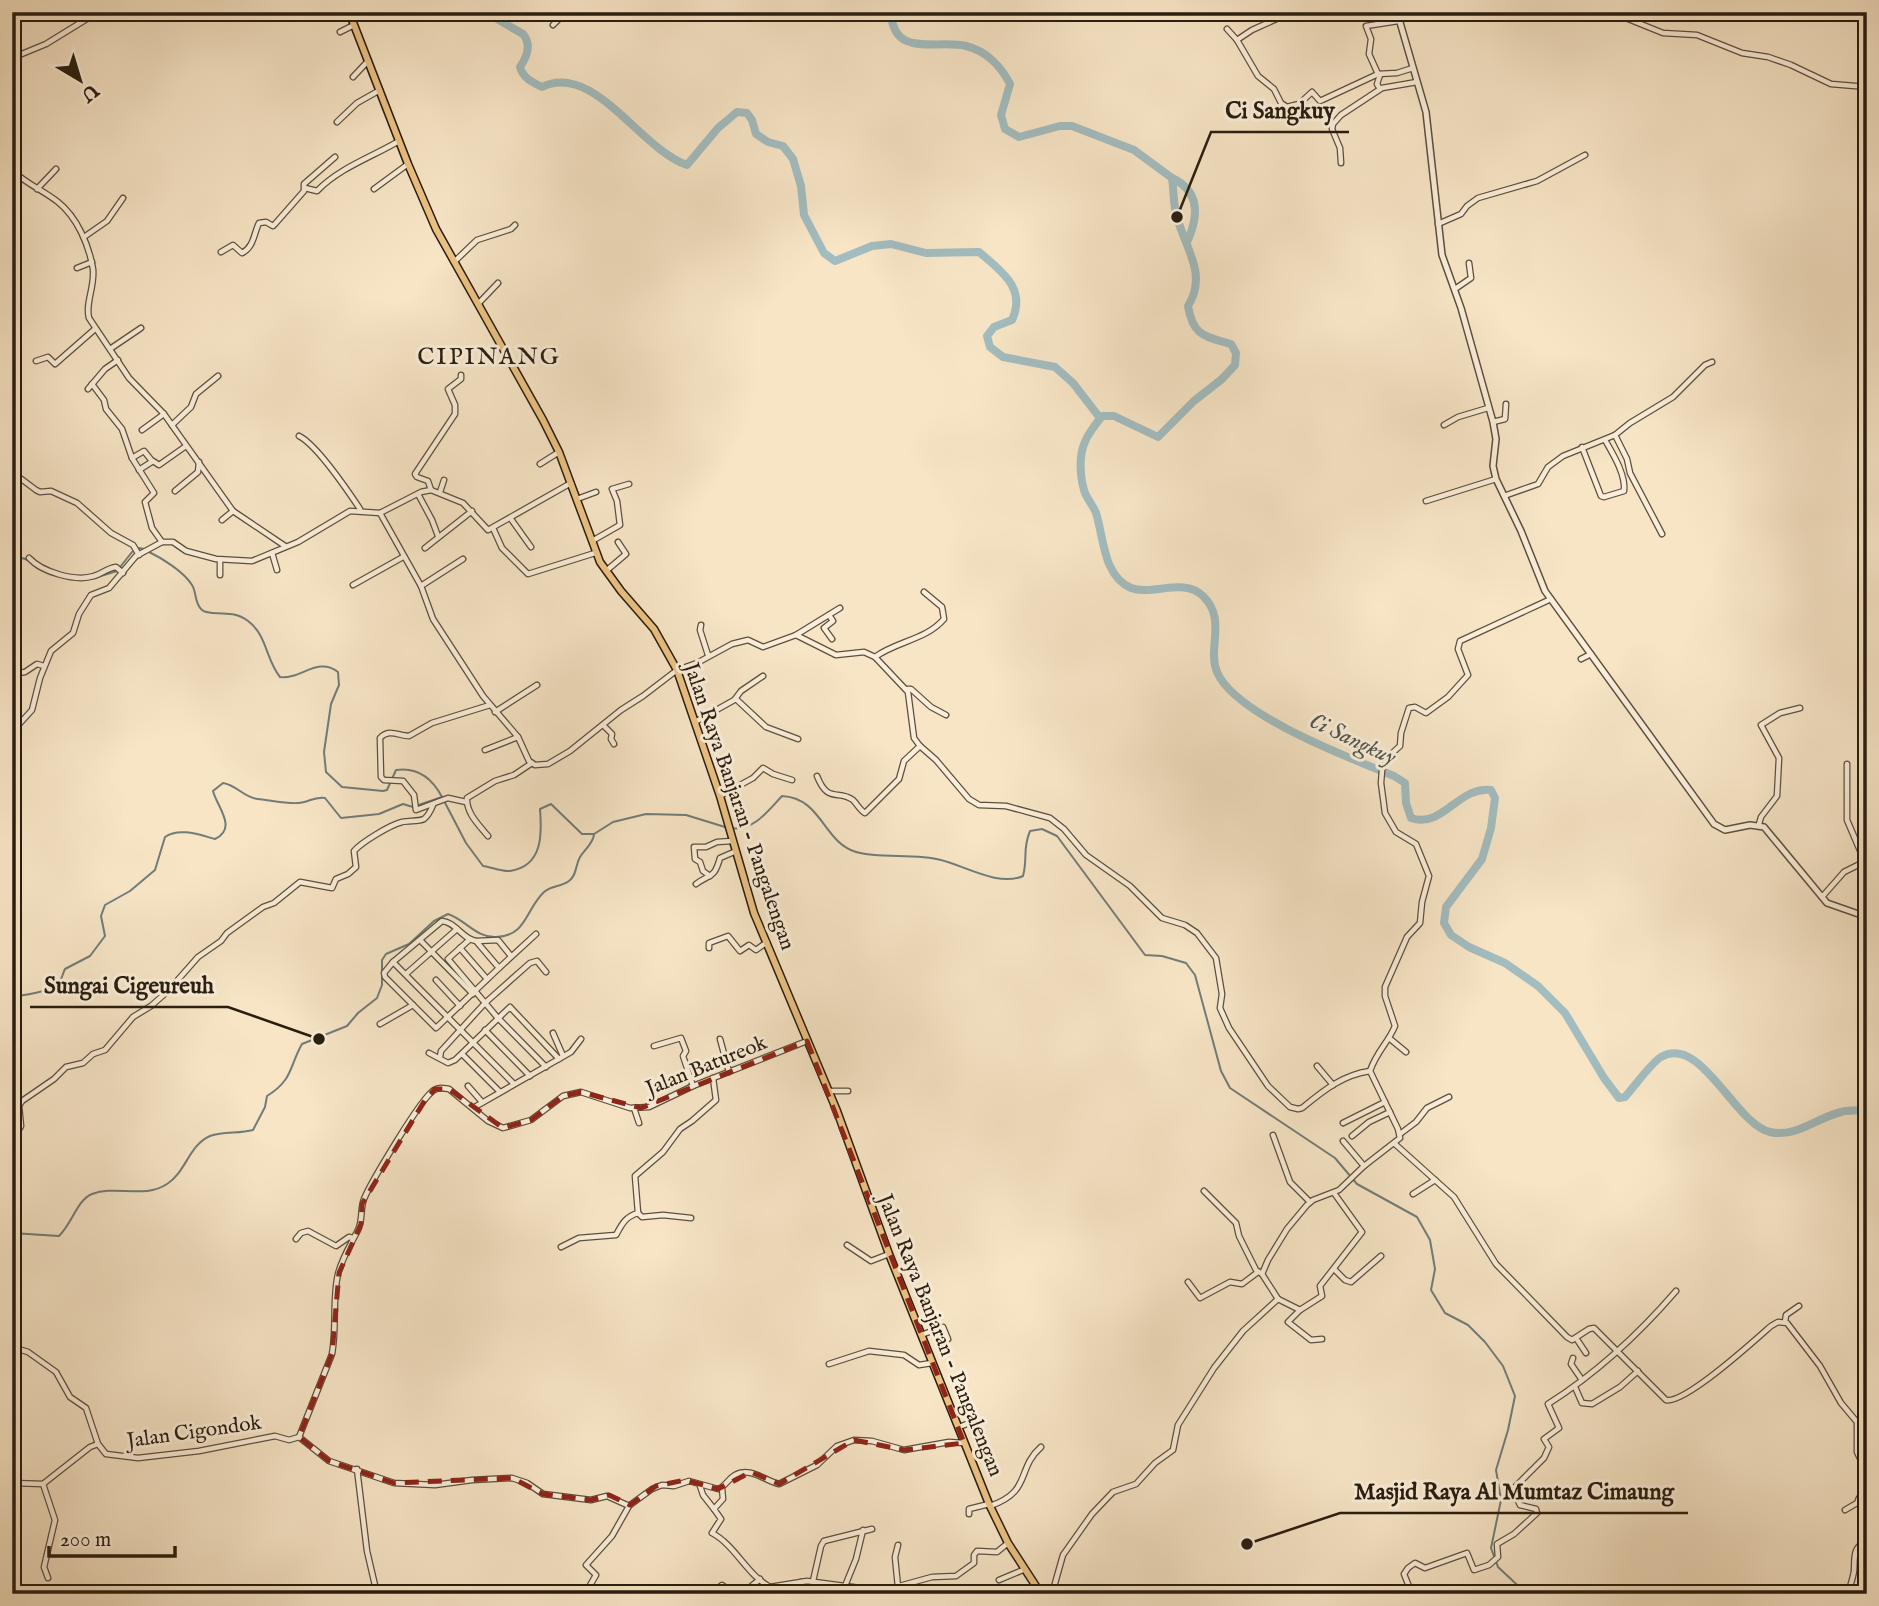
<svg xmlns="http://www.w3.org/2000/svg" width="1879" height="1606" viewBox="0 0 1879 1606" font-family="'IM FELL English',serif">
<rect width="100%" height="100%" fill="#f7e5c6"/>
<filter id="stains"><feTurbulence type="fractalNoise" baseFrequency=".00286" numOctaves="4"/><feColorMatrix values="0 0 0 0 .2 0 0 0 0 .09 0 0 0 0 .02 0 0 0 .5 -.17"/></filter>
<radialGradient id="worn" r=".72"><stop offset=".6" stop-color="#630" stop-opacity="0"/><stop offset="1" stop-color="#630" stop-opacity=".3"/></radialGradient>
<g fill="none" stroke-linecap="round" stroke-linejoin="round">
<g stroke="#717c79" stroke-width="2">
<path d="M149 552C162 558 184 572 192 585 197 593 194 603 202 610 210 617 231 608 248 621 267 635 266 660 280 677 300 680 318 656 338 672L339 685 331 704 324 752 326 772 342 787 383 791 387 790 396 770C417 767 432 778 442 797"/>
<polyline points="12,561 22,558 28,560"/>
<polyline points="32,563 37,568 48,572"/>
<polyline points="91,579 117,571 132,552 139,548 144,549"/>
<path d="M730 828C753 832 768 811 782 796 822 798 823 842 856 852 879 859 916 853 941 860 965 866 999 887 1023 876 1028 858 1022 850 1030 831L1042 829 1057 836 1145 955 1162 956 1186 963 1195 975 1221 1071 1230 1088 1335 1158 1357 1184 1417 1217 1430 1240 1435 1269 1431 1290 1445 1313 1468 1325 1485 1342 1503 1366 1515 1396 1508 1430 1496 1470 1501 1500 1491 1548 1498 1567 1527 1594"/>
<path d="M12 996C22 996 51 991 58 985 61 981 63 973 65 969L90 956 105 936 101 916 105 905 130 891 155 870 165 837C179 827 200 835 215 839 238 828 217 807 213 791L223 783C237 785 244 798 258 799 268 800 288 804 298 803 308 803 314 796 325 798L341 818 379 814 403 804 413 807 442 797 466 843 483 866C491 867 502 872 510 871 543 866 542 834 540 809L551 804 582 834H594L613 822 646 814 686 815 725 827"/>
<path d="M12 1233 59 1236C72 1224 77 1200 92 1194 115 1185 145 1199 167 1184 186 1172 189 1145 210 1136 224 1131 239 1134 253 1130L265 1107 267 1096C293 1080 289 1067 302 1044L347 1026 358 1013 377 998 382 985V960L386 954 409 944 434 921 448 914C466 920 476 938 496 937 527 936 525 910 544 892 552 885 561 887 569 881 577 875 575 866 580 857 585 849 592 845 594 835"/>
</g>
<g stroke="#a2bcbf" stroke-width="8">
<path d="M485 12 523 34C532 45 527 57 520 67 523 78 532 82 542 87 594 62 640 149 687 165L718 128 737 112 747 113 752 120 756 134 768 142 783 146 793 159 801 186 804 215 824 253 835 261 872 246 891 244 926 253 979 252C1000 270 1027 288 1012 320L994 327 987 336 990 347 1003 357 1055 367 1073 383 1100 418"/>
<path d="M891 12C893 59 937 39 966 46 986 51 1001 66 1010 84L1001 115 1005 129 1019 137 1060 126H1072L1134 150 1172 178C1174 191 1173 205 1177 217 1185 248 1208 274 1188 306 1193 336 1204 336 1231 344L1236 353 1235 365 1222 379 1194 401 1158 437 1114 416H1102C1092 429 1082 441 1081 458 1080 467 1081 481 1084 490 1086 498 1093 505 1096 513 1104 538 1103 576 1131 588 1152 596 1184 577 1203 596 1227 619 1207 648 1217 672 1235 715 1350 758 1394 776L1405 783 1406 803 1411 818C1443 829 1458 786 1491 790L1495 798 1491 828 1482 859 1446 907 1444 923 1451 935 1469 947 1505 963 1538 986 1565 1013 1604 1078 1619 1098 1625 1097C1635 1086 1650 1064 1661 1057 1701 1034 1734 1123 1770 1132 1796 1138 1816 1118 1841 1112 1847 1110 1855 1111 1862 1110L1867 1116"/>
<path d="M1172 178C1200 191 1199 216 1187 242"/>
</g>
<defs>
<g id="minor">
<polyline points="1611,12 1663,33 1697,35 1742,53 1768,57 1791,65 1831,84 1867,87"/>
<polyline points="534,16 537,12"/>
<polyline points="553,25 558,20 557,12"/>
<polyline points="1227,29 1237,40 1258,76 1274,89 1281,103 1287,107 1299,104 1312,92 1320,101 1378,74 1397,73 1413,68"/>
<polyline points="340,32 354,25"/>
<polyline points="1237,40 1252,30 1292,12"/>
<polyline points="12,58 46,44 98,12"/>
<polyline points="1378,74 1369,54 1371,39 1366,26 1398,21"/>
<polyline points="353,77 368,61"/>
<polyline points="1380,89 1377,84 1380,75"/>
<polyline points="337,122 357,103 380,90"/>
<polyline points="1341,163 1340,148 1332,129 1333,124 1341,115 1382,88 1417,82"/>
<path d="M12 170C26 184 43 190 58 202 77 217 89 245 93 269 95 287 85 303 89 318L129 378 164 414 233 511 285 546"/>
<path d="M305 188 317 191C339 168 372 157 399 141"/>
<polyline points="37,189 56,169"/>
<polyline points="374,189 408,164"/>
<polyline points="1438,224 1461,214 1467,206 1478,198 1537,181 1585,155"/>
<polyline points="84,237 107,221 123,198"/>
<path d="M221 252 233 245 242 253C254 247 254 233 259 223L266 222 273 226 275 224 304 191V184L335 157"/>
<polyline points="454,262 477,240 511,229 515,225"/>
<polyline points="77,268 92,262"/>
<polyline points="1455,289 1471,278 1469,263"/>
<polyline points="478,304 498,283"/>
<polyline points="110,349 141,328"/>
<polyline points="36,361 48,357 55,364 95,329"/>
<polyline points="92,384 104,400 106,409 122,429 132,458 154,493 145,502 152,528 162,542"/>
<polyline points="88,389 105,369 118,360"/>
<polyline points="1493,422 1505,419 1506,404"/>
<polyline points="172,425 191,407 196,394 218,376"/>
<polyline points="1444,425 1458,417 1488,408"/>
<polyline points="142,430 164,414"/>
<polyline points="1615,435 1627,459 1630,473 1662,534"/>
<path d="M299 436C317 445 348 491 360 509"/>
<path d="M1582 447 1601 496 1604 497 1624 491C1626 475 1613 454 1605 440"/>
<polyline points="132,458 144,451 152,461"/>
<polyline points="540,464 559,452"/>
<polyline points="139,470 153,461 159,465 186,446"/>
<polyline points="12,472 36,490 40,492 51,491 77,503 111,533 133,545 139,555"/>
<polyline points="431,490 428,481 417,477 415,474 455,414 455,405 448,389 461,379 461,375"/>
<polyline points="175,491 198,472 199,462"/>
<polyline points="440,492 444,480"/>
<polyline points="418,494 432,520 438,536"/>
<polyline points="1504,496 1538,484 1548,467 1563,456 1615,435 1630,423 1673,397 1705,365 1712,362"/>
<polyline points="577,499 596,492"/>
<polyline points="1426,501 1496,479"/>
<path d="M380 513 421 586 433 619 483 696 518 737 529 761 535 765 548 764 570 751 621 710 643 696 677 670 697 663 732 644 748 640 763 647 796 635 836 655 864 652 875 657 908 692 914 738 920 746 936 760 969 799 979 805 1006 806 1050 818 1064 829 1086 855 1130 886 1162 918 1185 925 1197 933 1216 958 1222 994 1220 1008 1229 1028 1268 1086 1290 1107 1298 1109 1302 1108C1323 1091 1342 1075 1370 1071"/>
<polyline points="511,519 531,547"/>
<polyline points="222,520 233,511"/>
<polyline points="493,528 502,548 528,574 595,553"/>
<polyline points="592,541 620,525 617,501 612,489 629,484"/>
<polyline points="425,548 472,511"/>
<polyline points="272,553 277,570"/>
<path d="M29 558C42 572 75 582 94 576 102 574 107 568 116 567L123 573"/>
<polyline points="606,571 626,554 618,542"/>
<polyline points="220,575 220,560"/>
<polyline points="353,585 403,557"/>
<polyline points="421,586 463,559"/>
<polyline points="829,615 833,621 824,628 832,639"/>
<polyline points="701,625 700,630 708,655"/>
<polyline points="796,635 840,608"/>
<path d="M875 657C897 641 926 640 944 619L942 607 924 592"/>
<polyline points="1581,659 1591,654"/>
<polyline points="12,674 25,672 37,664 44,666"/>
<polyline points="907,689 911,689 931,707 946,715"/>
<polyline points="735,699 741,691 763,676"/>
<polyline points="495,712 537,685"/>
<polyline points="695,722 736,699 766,727 798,739"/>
<polyline points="603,725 612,734 611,739 614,744"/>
<polyline points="12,732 32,710 40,678 51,651 73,633 79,614 91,595 109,588 136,556 162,542 173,542 186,551 216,559 252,561 298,542 350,511 380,513 421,492 431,490 463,503 488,530 571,483"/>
<path d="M12 743C15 758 25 780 12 791"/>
<polyline points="485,750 518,737"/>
<polyline points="1847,764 1847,820 1865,862"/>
<path d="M817 776C828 804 838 789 853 800 857 804 860 810 865 813L899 779 904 761 920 746"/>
<polyline points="720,796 753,778 763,768 773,774 792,780"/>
<path d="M466 802 448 798 416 810 414 795 403 781 384 780 381 777 380 738C389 728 399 736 409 736L432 723 490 705"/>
<polyline points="1759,824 1761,817 1777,796 1779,758 1761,725 1780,713 1800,708"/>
<path d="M488 836C479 825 466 813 467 798L495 781 514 775 532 763"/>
<polyline points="710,876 703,871 700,862 695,859 694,847 706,847 717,842 732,841"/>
<path d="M696 884C711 873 714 879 720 858L734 852"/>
<polyline points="1822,897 1844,872 1866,861"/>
<path d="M442 921C456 922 462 939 476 941L499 968 436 1028 385 977 384 973 393 962Z"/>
<polyline points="420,940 473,994"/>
<polyline points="469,940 448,959 497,1017 546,1067"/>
<polyline points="477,941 498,940 511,956"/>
<polyline points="460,948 487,979"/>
<polyline points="709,948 709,943 728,936 740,951 749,945 756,950 767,942"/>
<polyline points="393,962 514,1084"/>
<polyline points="499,968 536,934"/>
<polyline points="406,974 457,929"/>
<polyline points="436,980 460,1006"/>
<polyline points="380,1024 413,1005"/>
<polyline points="485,1030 530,1076"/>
<polyline points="553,1033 563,1056"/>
<polyline points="1389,1038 1406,1052"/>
<polyline points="720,1039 729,1072"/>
<polyline points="654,1046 681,1038 686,1051 683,1056 693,1086"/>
<polyline points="429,1053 448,1063 455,1060 510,1007 559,1059"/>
<polyline points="462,1054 500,1092"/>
<polyline points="440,1057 441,1051 485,1003 530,963 537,961 546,972"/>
<polyline points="1317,1066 1333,1085"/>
<polyline points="468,1086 482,1102"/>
<polyline points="828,1091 848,1091"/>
<polyline points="473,1108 571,1052 581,1039"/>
<polyline points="634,1108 639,1123"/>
<polyline points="1343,1123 1385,1102"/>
<path d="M12 1126 20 1128 21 1126 19 1106 22 1101 54 1079 66 1067 83 1063 93 1054 105 1050 133 1017 151 1006 168 991 198 957 221 941 227 933 263 907 274 903 300 882 332 888 336 879 348 874 356 867 354 851C362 842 390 825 402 822 409 820 418 822 424 819 428 816 431 810 433 805"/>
<polyline points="1400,1134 1416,1122 1427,1108 1449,1097"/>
<polyline points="1273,1135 1290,1182 1310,1202"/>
<polyline points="1352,1136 1369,1122 1390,1112"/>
<polyline points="1343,1141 1364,1166"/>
<path d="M1395 1144 1454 1197 1496 1264 1567 1337 1572 1340 1589 1329 1594 1328 1666 1400C1685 1404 1754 1341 1771 1326L1778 1322 1787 1323 1820 1366 1841 1403 1857 1422V1452L1867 1473"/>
<polyline points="1204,1191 1236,1223 1239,1236 1256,1270 1262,1274"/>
<polyline points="1413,1194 1435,1180"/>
<polyline points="638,1213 642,1217 663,1215 691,1218"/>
<polyline points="296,1239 301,1233 308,1231 336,1246 349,1237 353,1238"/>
<polyline points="847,1245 871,1261 889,1254"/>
<path d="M561 1247 579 1238 616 1235C622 1224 625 1217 638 1213L635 1176 663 1152 680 1129 692 1121 716 1100 713 1078"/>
<polyline points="1334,1269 1345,1280 1351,1282 1381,1256"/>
<polyline points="1188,1282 1200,1298 1230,1282 1242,1284 1258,1272"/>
<polyline points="1278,1299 1300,1310 1322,1296 1320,1286 1362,1232 1334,1193"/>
<polyline points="1300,1310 1288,1322 1311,1340 1322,1339"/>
<polyline points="1785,1322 1786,1315 1799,1306"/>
<polyline points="12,1327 16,1347"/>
<polyline points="921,1335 943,1327 948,1339"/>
<polyline points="1576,1338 1586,1353"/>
<polyline points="12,1347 28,1352 56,1372 70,1397 86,1408 98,1444 106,1454 138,1458 199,1451 275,1436 289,1440 299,1437"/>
<polyline points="1573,1358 1571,1364 1582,1380"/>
<polyline points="829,1364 869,1351 904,1355 919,1365 932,1363"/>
<polyline points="1575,1387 1582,1403 1592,1404 1620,1387 1638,1371"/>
<polyline points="959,1427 972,1422"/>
<path d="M299 1437 332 1354C337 1327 332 1300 338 1274 342 1258 351 1244 358 1230 363 1220 360 1209 364 1199 371 1182 421 1098 434 1090 439 1087 443 1088 449 1089L488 1121 503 1128 531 1120 563 1096 581 1092 630 1108 649 1107 693 1086 807 1041"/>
<path d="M299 1437 329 1461 394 1483 435 1485 472 1480 512 1478 527 1483 543 1494 591 1500 607 1496 627 1505H630L652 1489 662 1485 674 1486 689 1481 718 1489C726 1486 728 1479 735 1475 750 1466 765 1481 779 1484L817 1465 837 1446 854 1440 872 1441 904 1450 949 1442 964 1443"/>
<polyline points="357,1469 367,1551 377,1594"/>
<polyline points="12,1483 43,1484 90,1447 98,1444"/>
<polyline points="43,1484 55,1520 44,1567 48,1578"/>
<polyline points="700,1486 703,1495 714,1509"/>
<path d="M722 1488 723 1499 714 1509 721 1519 712 1533C735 1545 747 1575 770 1587L807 1581 860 1588H892L932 1577 956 1576 974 1563V1555L977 1551 997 1552 1008 1543"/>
<path d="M990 1506C1032 1492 1016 1469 1041 1447"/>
<polyline points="1845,1510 1857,1503 1859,1498 1867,1494"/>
<polyline points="969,1514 969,1509 989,1504"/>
<polyline points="999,1580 1023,1570"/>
<polyline points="813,1581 821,1546 824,1541 872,1529"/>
<polyline points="845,1586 856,1559 863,1530"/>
<polyline points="898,1587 895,1557 898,1545"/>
<polyline points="585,1594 596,1575 586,1565 612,1536 629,1506"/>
<polyline points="710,1594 722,1585 733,1594"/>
<polyline points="742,1594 760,1579"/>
<polyline points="783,1594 801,1582"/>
<path d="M1052 1594 1063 1555 1092 1514 1113 1492 1136 1484 1155 1463 1173 1450 1178 1425 1214 1368 1243 1331 1278 1299 1262 1274 1268 1260 1287 1229 1307 1205 1313 1200 1339 1190 1364 1166 1400 1138 1398 1129 1370 1071C1377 1051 1388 1043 1395 1026L1385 996V987L1407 937 1420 923 1422 902 1429 876 1416 844 1396 832 1385 813 1381 783 1382 770 1389 756 1400 746 1401 733 1409 708 1415 707 1426 713 1448 697 1468 675 1458 649 1460 641 1551 599"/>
<path d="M1412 1594 1404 1574 1408 1568 1415 1563 1425 1568 1467 1553 1474 1570 1489 1565 1498 1557 1497 1544 1514 1534 1537 1513 1536 1509 1520 1505 1513 1489 1544 1458 1549 1447 1544 1439 1559 1428 1548 1404C1597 1373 1638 1335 1676 1291"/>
<path d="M1848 1594C1850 1586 1853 1578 1854 1571 1855 1556 1852 1548 1867 1541"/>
</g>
<polyline id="tertiary" points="1397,12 1426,112 1442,255 1461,308 1493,422 1496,439 1493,466 1496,479 1521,531 1545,591 1714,824 1725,830 1750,825 1764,827 1827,903 1867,917"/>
<polyline id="primary" points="349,12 408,164 436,229 543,420 559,452 600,562 621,591 654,629 677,670 720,796 754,913 837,1111 889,1254 989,1504 1008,1543 1041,1594"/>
</defs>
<use href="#minor" stroke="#5c4f3d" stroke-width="7"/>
<use href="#tertiary" stroke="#5c4f3d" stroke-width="8"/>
<use href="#primary" stroke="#281d0f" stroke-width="9"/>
<use href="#minor" stroke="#faeeda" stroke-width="4.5"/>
<use href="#tertiary" stroke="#faeeda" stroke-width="5"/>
<use href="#primary" stroke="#ecc283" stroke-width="6"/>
</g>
<path fill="none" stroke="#8f2418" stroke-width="5" stroke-dasharray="14 9" stroke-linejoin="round" d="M807 1041 964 1443 904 1450 854 1440 779 1484 751 1472 718 1489 685 1480 656 1486 630 1505 609 1495 591 1500 543 1494 512 1478 394 1483 329 1461 299 1437 332 1354 339 1273 361 1224 362 1204 425 1100 435 1089H449L503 1128 531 1120 563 1096 581 1092 641 1108Z"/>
<g text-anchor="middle" stroke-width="6" stroke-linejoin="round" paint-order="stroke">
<g font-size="21" fill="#281d0f" stroke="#faeeda">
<text transform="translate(740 806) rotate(71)" y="7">Jalan Raya Banjaran - Pangalengan</text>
<text transform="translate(706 1065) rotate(-22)" y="7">Jalan Batureok</text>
<text transform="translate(941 1335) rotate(68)" y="7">Jalan Raya Banjaran - Pangalengan</text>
<text transform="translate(194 1431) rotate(-8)" y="7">Jalan Cigondok</text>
</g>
<g font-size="23" font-style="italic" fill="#53554d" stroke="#faeeda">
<text transform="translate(1353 738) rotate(25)" y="8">Ci Sangkuy</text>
</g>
<g font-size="24" letter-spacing="2" fill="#281d0f" stroke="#faeeda">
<text x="489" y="364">CIPINANG</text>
</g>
</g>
<path fill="none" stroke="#281d0f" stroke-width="2.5" d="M1177 217L1211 132H1349M319 1039L228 1007H30M1247 1544L1340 1513H1688"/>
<g fill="#281d0f" stroke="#faeeda" stroke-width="2.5">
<circle cx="1177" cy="217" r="7"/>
<circle cx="319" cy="1039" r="7"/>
<circle cx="1247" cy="1544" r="7"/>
</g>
<g font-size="23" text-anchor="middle" font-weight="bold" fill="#281d0f" stroke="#faeeda" stroke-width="6" stroke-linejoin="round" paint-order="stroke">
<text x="1280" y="118">Ci Sangkuy</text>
<text x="129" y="993">Sungai Cigeureuh</text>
<text x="1514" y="1499">Masjid Raya Al Mumtaz Cimaung</text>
</g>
<rect width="1879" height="1606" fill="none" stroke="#f7e5c6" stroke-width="42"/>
<rect x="14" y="14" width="1851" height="1578" fill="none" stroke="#281d0f" stroke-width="3.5"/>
<rect x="21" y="21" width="1837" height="1564" fill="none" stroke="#281d0f" stroke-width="2"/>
<g transform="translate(80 80) rotate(142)" stroke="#faeeda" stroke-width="5" paint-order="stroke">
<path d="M0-5L12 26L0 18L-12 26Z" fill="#281d0f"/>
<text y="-10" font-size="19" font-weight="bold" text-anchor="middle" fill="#281d0f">U</text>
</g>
<path d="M49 1546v10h126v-10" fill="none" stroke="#281d0f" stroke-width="3.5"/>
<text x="60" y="1546" font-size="21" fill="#281d0f" stroke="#faeeda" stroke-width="5" paint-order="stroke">200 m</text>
<rect width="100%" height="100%" filter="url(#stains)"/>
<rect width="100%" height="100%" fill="url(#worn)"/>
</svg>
